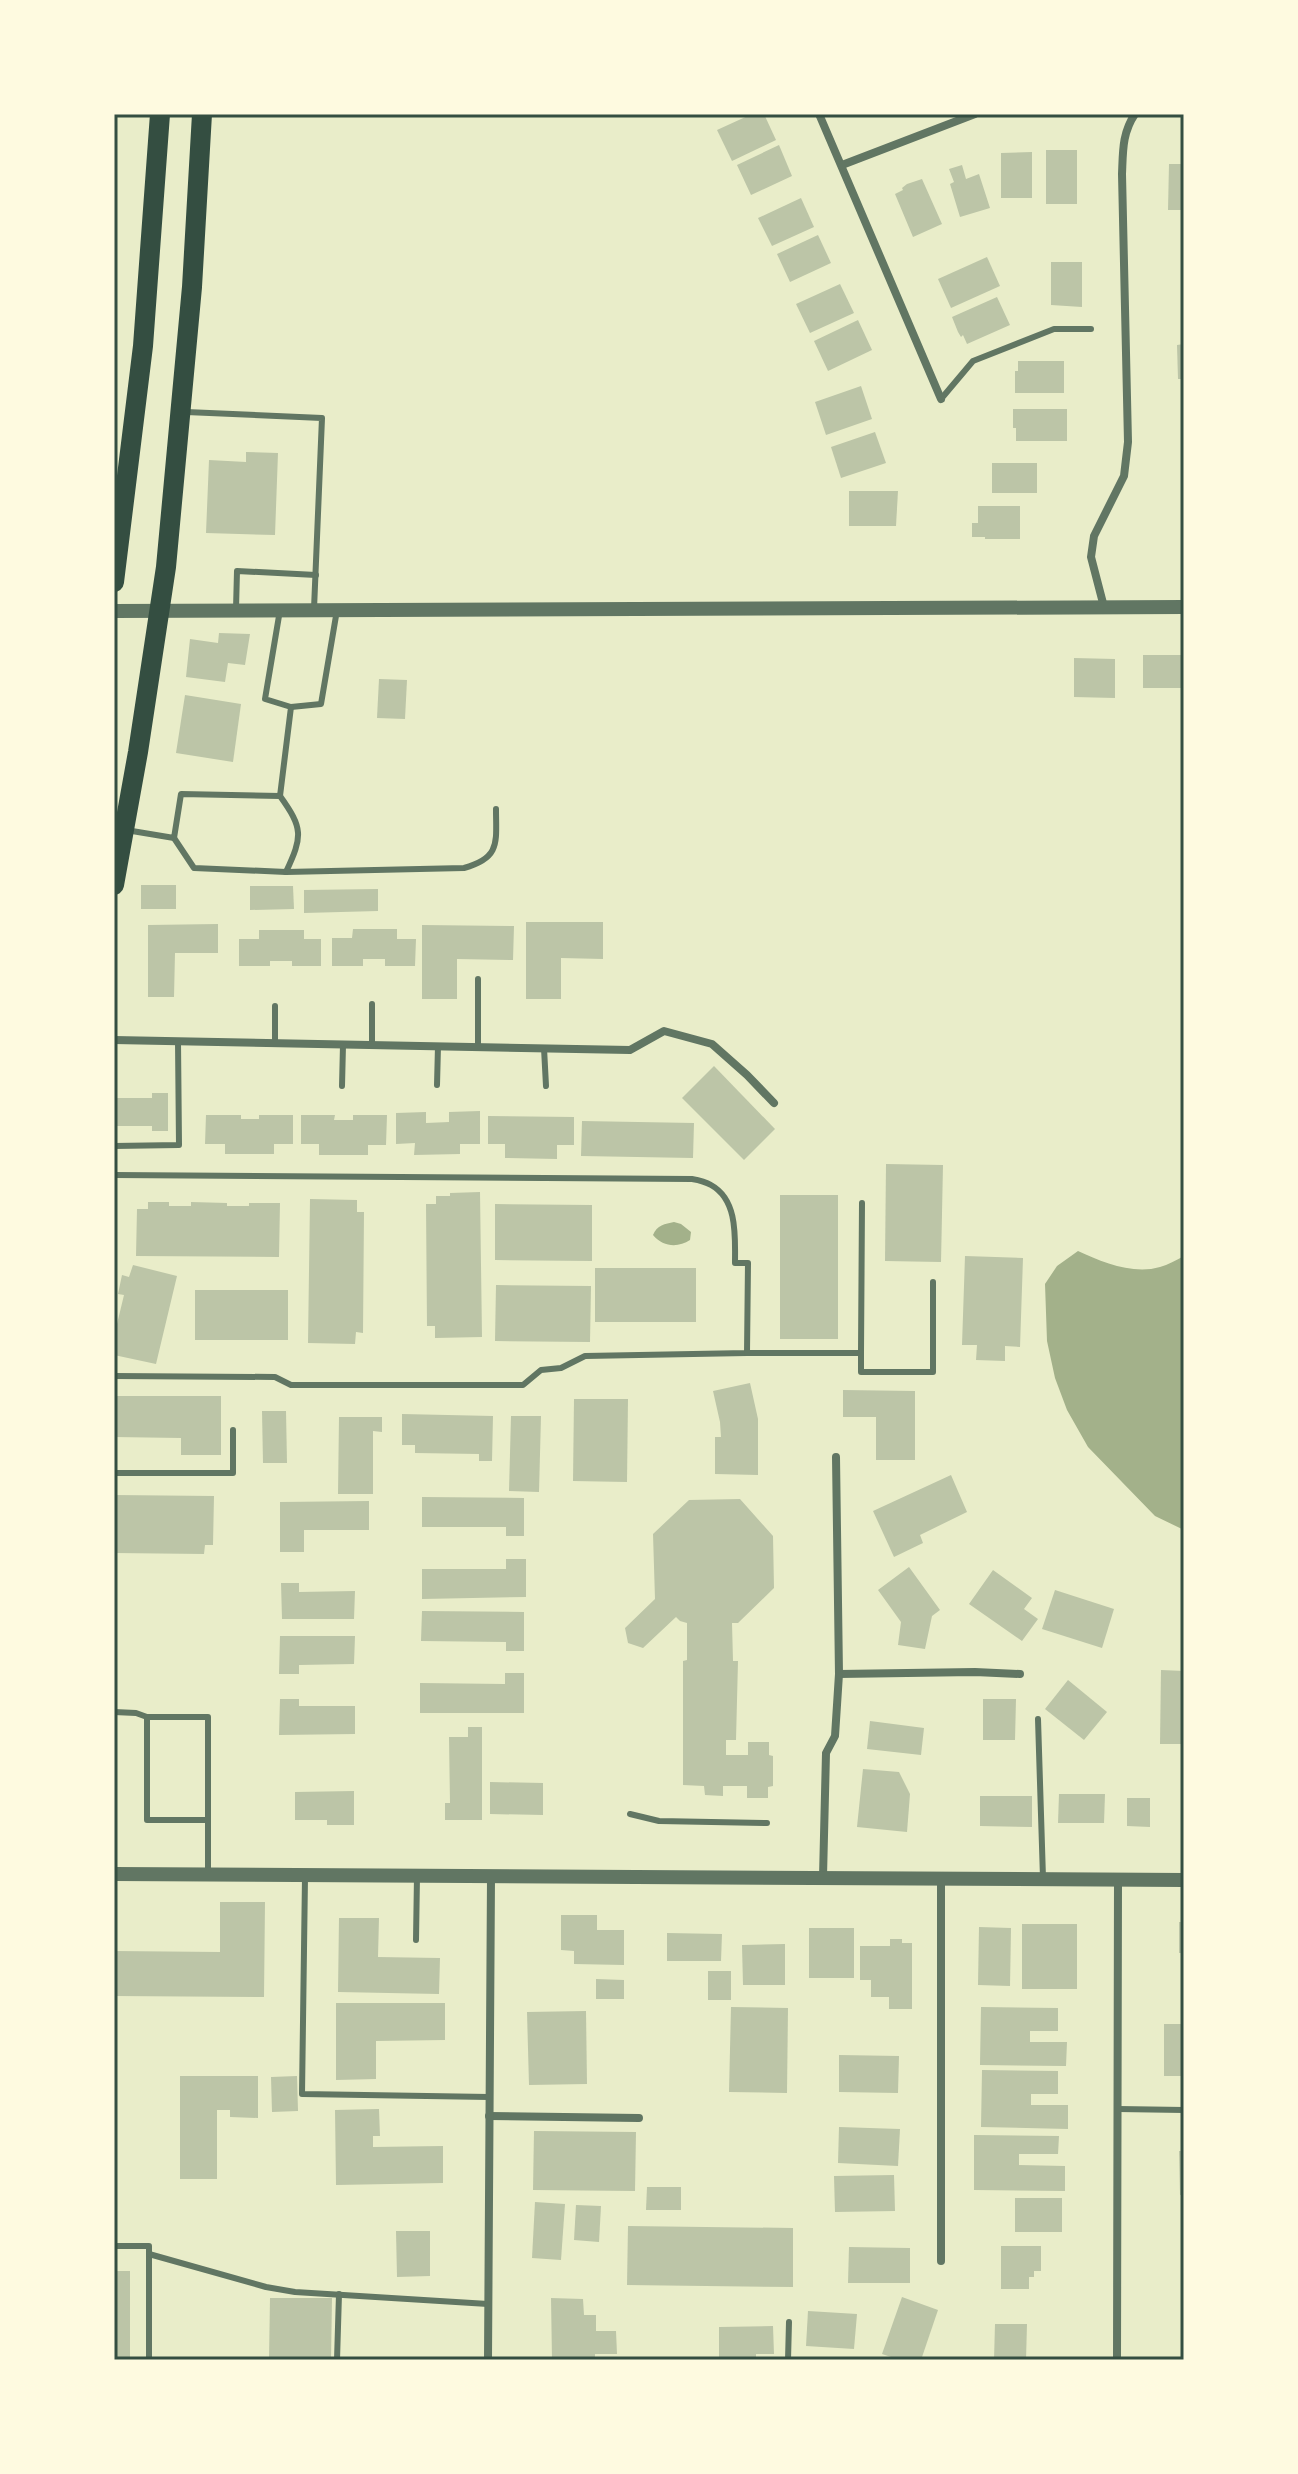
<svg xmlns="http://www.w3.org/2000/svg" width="1298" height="2474" viewBox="0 0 1298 2474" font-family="'Fira Sans',sans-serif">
<rect width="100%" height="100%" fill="#e9edc9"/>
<g fill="#a3b18a">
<path d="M674 1222 681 1224 691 1232 690 1240C678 1248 663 1247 653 1235 657 1225 665 1224 674 1222Z"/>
<path d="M1078 1251C1102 1262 1133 1275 1160 1267 1168 1265 1176 1260 1184 1256V1530L1155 1516 1088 1447 1067 1410 1055 1378 1047 1341 1045 1284 1057 1266Z"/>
</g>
<g fill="#bcc5a7">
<polygon points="752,114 764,114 776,140 732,161 717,130"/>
<polygon points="779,145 792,176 751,195 737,165"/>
<rect x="1046" y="150" width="31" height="54"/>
<polygon points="1032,152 1032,198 1001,198 1001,153"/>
<polygon points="1169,164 1184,164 1184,210 1168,210"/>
<polygon points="962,165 966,179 979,174 990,208 960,217 950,184 954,182 949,169"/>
<polygon points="922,179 942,224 913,237 895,194 903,190 902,188 907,184"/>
<polygon points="801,198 814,227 772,246 758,218"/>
<polygon points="818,235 831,263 790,282 777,254"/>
<polygon points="987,257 1000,286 951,308 938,279"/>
<polygon points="1051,262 1082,262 1082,307 1051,305"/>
<polygon points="840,284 854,313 810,333 796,304"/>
<polygon points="997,297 1010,325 967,344 963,335 961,337 958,332 952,317"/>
<polygon points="858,320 872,350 828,371 814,341"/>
<polygon points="1184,344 1184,379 1178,379 1177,345"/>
<polygon points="1018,361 1064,361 1064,393 1015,393 1015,371 1018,371"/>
<polygon points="861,386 872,419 826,435 815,402"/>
<polygon points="1013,409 1067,409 1067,441 1016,441 1016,428 1013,428"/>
<polygon points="875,432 886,463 841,478 831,447"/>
<polygon points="246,452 278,453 275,535 206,533 209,460 246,462"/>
<rect x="992" y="463" width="45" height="30"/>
<polygon points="849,491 898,491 896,526 849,526"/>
<polygon points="978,506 1020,506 1020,539 985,539 985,537 972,537 972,523 978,523"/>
<polygon points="219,633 250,634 245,665 228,663 225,682 186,677 190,639 218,643"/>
<rect x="1143" y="655" width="41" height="33"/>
<polygon points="1074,658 1115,659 1115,698 1074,697"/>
<polygon points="379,679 407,680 405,719 377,718"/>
<polygon points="185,695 241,704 233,762 176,753"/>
<rect x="141" y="885" width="35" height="24"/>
<polygon points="250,886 293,886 294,909 250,910"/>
<polygon points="378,889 378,911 304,913 304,890"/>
<polygon points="526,922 603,922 603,959 561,958 561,999 526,999"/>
<polygon points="218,924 218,953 175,953 174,997 148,997 148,925"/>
<polygon points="422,925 514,926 513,960 457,959 457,999 422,999"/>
<polygon points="353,929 397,929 397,939 416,939 415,966 385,966 385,959 363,959 363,966 332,966 332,938 352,938"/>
<polygon points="259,930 304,930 304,939 321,939 321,966 292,966 292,961 270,961 270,966 239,966 239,939 259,939"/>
<polygon points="714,1066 775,1129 744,1160 682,1098"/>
<polygon points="152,1093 168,1093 168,1131 152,1131 152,1126 114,1126 114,1098 152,1098"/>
<polygon points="480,1111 480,1144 460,1144 460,1154 414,1155 415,1143 396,1144 396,1113 426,1112 426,1123 449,1122 449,1112"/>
<polygon points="206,1115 241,1115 241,1119 259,1119 259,1115 293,1115 293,1144 274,1144 274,1154 225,1154 225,1144 205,1144"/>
<polygon points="301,1115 335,1115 334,1120 353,1120 353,1115 387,1115 386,1145 368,1145 368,1155 319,1155 319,1144 301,1144"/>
<polygon points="488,1116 574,1117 574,1145 557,1145 557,1159 505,1158 505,1144 488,1144"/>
<polygon points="582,1121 694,1123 693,1158 581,1156"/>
<polygon points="886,1164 943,1165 941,1262 885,1261"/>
<polygon points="480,1192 482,1337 435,1338 435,1326 427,1326 426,1204 436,1204 436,1196 450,1196 450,1193"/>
<rect x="780" y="1195" width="58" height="144"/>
<polygon points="310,1199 357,1200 357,1212 364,1212 363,1333 356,1332 355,1344 308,1343"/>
<polygon points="148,1202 169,1202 169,1206 191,1206 191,1202 227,1203 227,1206 249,1206 249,1203 280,1203 279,1257 136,1256 137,1209 148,1209"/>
<polygon points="495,1204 592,1205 592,1261 495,1260"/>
<polygon points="965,1256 1023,1258 1020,1347 1005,1346 1005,1361 976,1360 977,1345 962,1345"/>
<polygon points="133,1265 177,1276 156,1364 114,1355 114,1323 117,1324 124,1295 118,1294 122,1275 129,1277"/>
<rect x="595" y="1268" width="101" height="54"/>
<polygon points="496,1285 591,1286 590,1342 495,1341"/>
<rect x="195" y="1290" width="93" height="50"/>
<polygon points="750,1383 758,1419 758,1475 715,1474 715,1437 721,1437 720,1422 713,1391"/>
<polygon points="843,1390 915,1391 915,1460 876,1460 876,1417 843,1417"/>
<polygon points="114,1396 221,1396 221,1455 181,1455 181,1438 114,1437"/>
<polygon points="574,1399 628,1399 627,1482 573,1481"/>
<polygon points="262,1411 286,1411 287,1463 263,1463"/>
<polygon points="402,1414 493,1416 492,1461 479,1461 479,1454 415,1453 415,1445 402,1445"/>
<polygon points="511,1416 541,1416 539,1492 509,1491"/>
<polygon points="339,1417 382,1417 382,1432 373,1431 373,1494 338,1494"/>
<polygon points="951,1475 967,1512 920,1535 923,1543 894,1557 873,1511"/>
<polygon points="114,1495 214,1496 213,1545 205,1545 204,1554 114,1553"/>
<polygon points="422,1497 524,1498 524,1536 506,1536 506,1527 422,1527"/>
<polygon points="740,1499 773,1536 774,1588 738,1623 732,1623 733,1661 738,1661 736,1740 726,1740 726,1755 748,1755 748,1742 769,1742 769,1755 773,1756 773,1786 768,1787 768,1798 747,1798 747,1786 723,1786 723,1796 705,1795 704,1786 683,1785 683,1661 687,1660 687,1623 680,1621 676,1617 643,1648 628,1643 625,1628 655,1599 653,1534 689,1500"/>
<polygon points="369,1501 369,1530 304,1530 304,1552 280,1552 280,1502"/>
<polygon points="506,1559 526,1559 526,1597 422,1599 422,1569 506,1569"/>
<polygon points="909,1567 940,1610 932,1616 925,1649 898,1645 901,1622 878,1590"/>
<polygon points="993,1570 1032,1598 1024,1609 1038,1619 1022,1641 969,1604"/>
<polygon points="281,1583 299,1583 299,1592 355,1591 354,1619 282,1619"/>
<polygon points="1055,1590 1114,1609 1102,1648 1042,1629"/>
<polygon points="422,1611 524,1612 524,1651 506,1651 506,1642 421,1641"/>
<polygon points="280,1636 355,1636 354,1664 299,1665 299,1674 279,1674"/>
<polygon points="1161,1670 1184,1671 1184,1744 1160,1744"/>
<polygon points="505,1673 524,1673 524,1713 420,1713 420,1683 505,1684"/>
<polygon points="1068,1680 1107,1712 1084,1740 1045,1709"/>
<polygon points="280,1699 299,1699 299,1706 355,1706 355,1734 279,1735"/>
<polygon points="983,1699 1016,1699 1015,1740 983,1740"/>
<polygon points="870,1721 924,1728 921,1755 867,1749"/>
<polygon points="468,1727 482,1727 482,1820 445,1820 445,1803 450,1803 449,1737 468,1737"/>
<polygon points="863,1769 899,1772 910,1794 907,1832 857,1827"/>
<polygon points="490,1782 543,1783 543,1815 490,1814"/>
<polygon points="354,1791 354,1825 327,1825 327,1820 295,1820 295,1792"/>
<polygon points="1059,1794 1105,1794 1104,1823 1058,1823"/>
<polygon points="980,1796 1032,1796 1032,1827 980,1826"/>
<polygon points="1127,1798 1150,1798 1150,1827 1127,1826"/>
<polygon points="220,1902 265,1902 264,1997 114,1996 114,1951 220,1952"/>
<polygon points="561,1915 597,1915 597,1930 624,1930 624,1965 574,1964 574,1951 561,1950"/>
<polygon points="339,1918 379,1918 378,1957 440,1958 439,1994 338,1992"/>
<rect x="1179" y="1922" width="5" height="31"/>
<rect x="1022" y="1924" width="55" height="65"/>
<polygon points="979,1927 1011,1928 1010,1986 978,1985"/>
<rect x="809" y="1928" width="45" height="50"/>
<polygon points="667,1933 722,1934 721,1961 667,1961"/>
<polygon points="890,1939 902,1939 902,1943 912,1943 912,2009 889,2009 889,1997 871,1997 871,1980 860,1980 860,1946 890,1946"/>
<polygon points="785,1944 785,1985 743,1985 742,1945"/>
<rect x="708" y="1971" width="23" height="29"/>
<polygon points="596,1979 624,1980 624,1999 596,1999"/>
<polygon points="336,2003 445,2003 445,2040 376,2041 376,2079 336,2080"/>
<polygon points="731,2007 788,2008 787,2093 729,2092"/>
<polygon points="981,2007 1058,2008 1058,2031 1030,2031 1030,2042 1067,2042 1066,2066 980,2065"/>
<polygon points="586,2011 587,2084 529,2085 527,2012"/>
<rect x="1164" y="2024" width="20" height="52"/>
<polygon points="839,2055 899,2056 898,2093 839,2092"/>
<polygon points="982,2070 1058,2071 1058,2094 1031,2094 1031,2105 1068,2105 1068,2129 981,2127"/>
<polygon points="180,2076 258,2076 258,2118 230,2117 230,2110 217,2110 217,2179 180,2179"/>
<polygon points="297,2076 298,2111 272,2112 271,2077"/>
<polygon points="379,2109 380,2136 373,2136 373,2147 443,2146 443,2183 336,2185 335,2110"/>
<polygon points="839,2127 900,2129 898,2166 838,2163"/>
<polygon points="534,2131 636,2132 635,2191 533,2190"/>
<polygon points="974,2135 1059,2136 1058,2154 1019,2154 1019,2165 1065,2166 1065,2191 974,2190"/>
<polygon points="1179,2151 1184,2151 1184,2195 1180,2195"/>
<polygon points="894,2175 895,2211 835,2212 834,2176"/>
<polygon points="647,2187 681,2187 681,2210 646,2210"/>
<rect x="1015" y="2198" width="47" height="34"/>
<polygon points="535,2202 565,2204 561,2260 532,2258"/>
<polygon points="576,2205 601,2206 599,2242 574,2240"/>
<polygon points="628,2226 793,2228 793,2287 627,2285"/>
<polygon points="396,2231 430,2231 430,2276 397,2277"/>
<polygon points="1001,2246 1041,2246 1041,2271 1034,2271 1034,2277 1029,2277 1029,2289 1001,2289"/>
<polygon points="849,2247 910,2248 910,2283 848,2283"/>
<rect x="114" y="2271" width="16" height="89"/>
<polygon points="902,2297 938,2310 921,2360 900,2360 882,2354"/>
<polygon points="270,2298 332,2298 331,2360 269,2360"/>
<polygon points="551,2298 583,2299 584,2315 596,2315 596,2331 616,2331 617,2354 595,2354 595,2360 552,2360"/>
<polygon points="808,2311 857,2314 854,2349 806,2346"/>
<polygon points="995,2324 1027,2324 1026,2360 994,2360"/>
<polygon points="773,2326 774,2354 756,2354 756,2360 719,2360 719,2327"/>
</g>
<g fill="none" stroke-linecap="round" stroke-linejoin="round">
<g stroke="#617663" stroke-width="6">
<polyline points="941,399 973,361 1054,329 1091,329"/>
<polyline points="186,412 322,418 314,609"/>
<polyline points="236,609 237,571 316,575"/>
<polyline points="291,707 321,704 337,610"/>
<polyline points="126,830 174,838 181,794 280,796 291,707 265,699 280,610"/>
<path d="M174 838 194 868 286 872C303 836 303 828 280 796"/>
<path d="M286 872 464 868C501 858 496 842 496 809"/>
<polyline points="478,979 478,1047"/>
<polyline points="372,1004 372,1045"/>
<polyline points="275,1044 275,1006"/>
<polyline points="544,1048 546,1086"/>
<polyline points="437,1085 438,1046"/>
<polyline points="342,1086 343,1045"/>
<polyline points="114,1146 179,1145 178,1042"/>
<path d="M114 1175 692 1179C698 1180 706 1182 711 1185 738 1200 735 1237 735 1263H748L747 1353 585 1356 561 1368 541 1370 523 1385H291L275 1377 114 1376"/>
<polyline points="747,1353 861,1353 862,1203"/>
<polyline points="861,1353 861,1372 933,1372 933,1282"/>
<polyline points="114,1473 233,1473 233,1430"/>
<polyline points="114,1712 136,1713 147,1717"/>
<polyline points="1038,1719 1043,1878"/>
<polyline points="630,1814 659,1821 767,1823"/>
<polyline points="208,1875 208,1717 147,1717 147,1820 208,1820"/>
<polyline points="305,1877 302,2094 489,2097"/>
<polyline points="416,1940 417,1876"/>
<polyline points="1118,2109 1184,2110"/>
<polyline points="114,2246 149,2246 149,2360"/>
<polyline points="149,2254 266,2287 295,2292 488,2304"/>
<polyline points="337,2360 339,2294"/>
<polyline points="788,2360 789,2322"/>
</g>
<g stroke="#617663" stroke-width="8">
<polyline points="819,114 941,399"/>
<polyline points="842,165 975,114"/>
<path d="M1104 607 1091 557 1094 536 1124 476 1128 442 1122 174C1123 152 1122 133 1135 114"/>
<polyline points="114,1040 630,1050 664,1031 712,1044 747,1075 774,1103"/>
<polyline points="839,1674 975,1672 1020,1674"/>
<polyline points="823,1877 826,1753 835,1736 839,1674 836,1457"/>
<polyline points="941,1878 941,2261"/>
<polyline points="489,2116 639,2118"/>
<polyline points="488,2360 491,1877"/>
<polyline points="1117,2360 1118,1881"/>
</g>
<g stroke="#617663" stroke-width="14">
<polyline points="114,611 1184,607"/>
<polyline points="114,1874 1184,1880"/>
</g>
<g stroke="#344e41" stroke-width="20">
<polyline points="114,582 143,346 160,114"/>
<polyline points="114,885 138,752 166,567 192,287 202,114"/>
</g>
</g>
<rect width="1298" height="2474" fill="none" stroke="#fefae0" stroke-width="232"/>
<rect x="116" y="116" width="1066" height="2242" fill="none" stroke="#344e41" stroke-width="3"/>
</svg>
